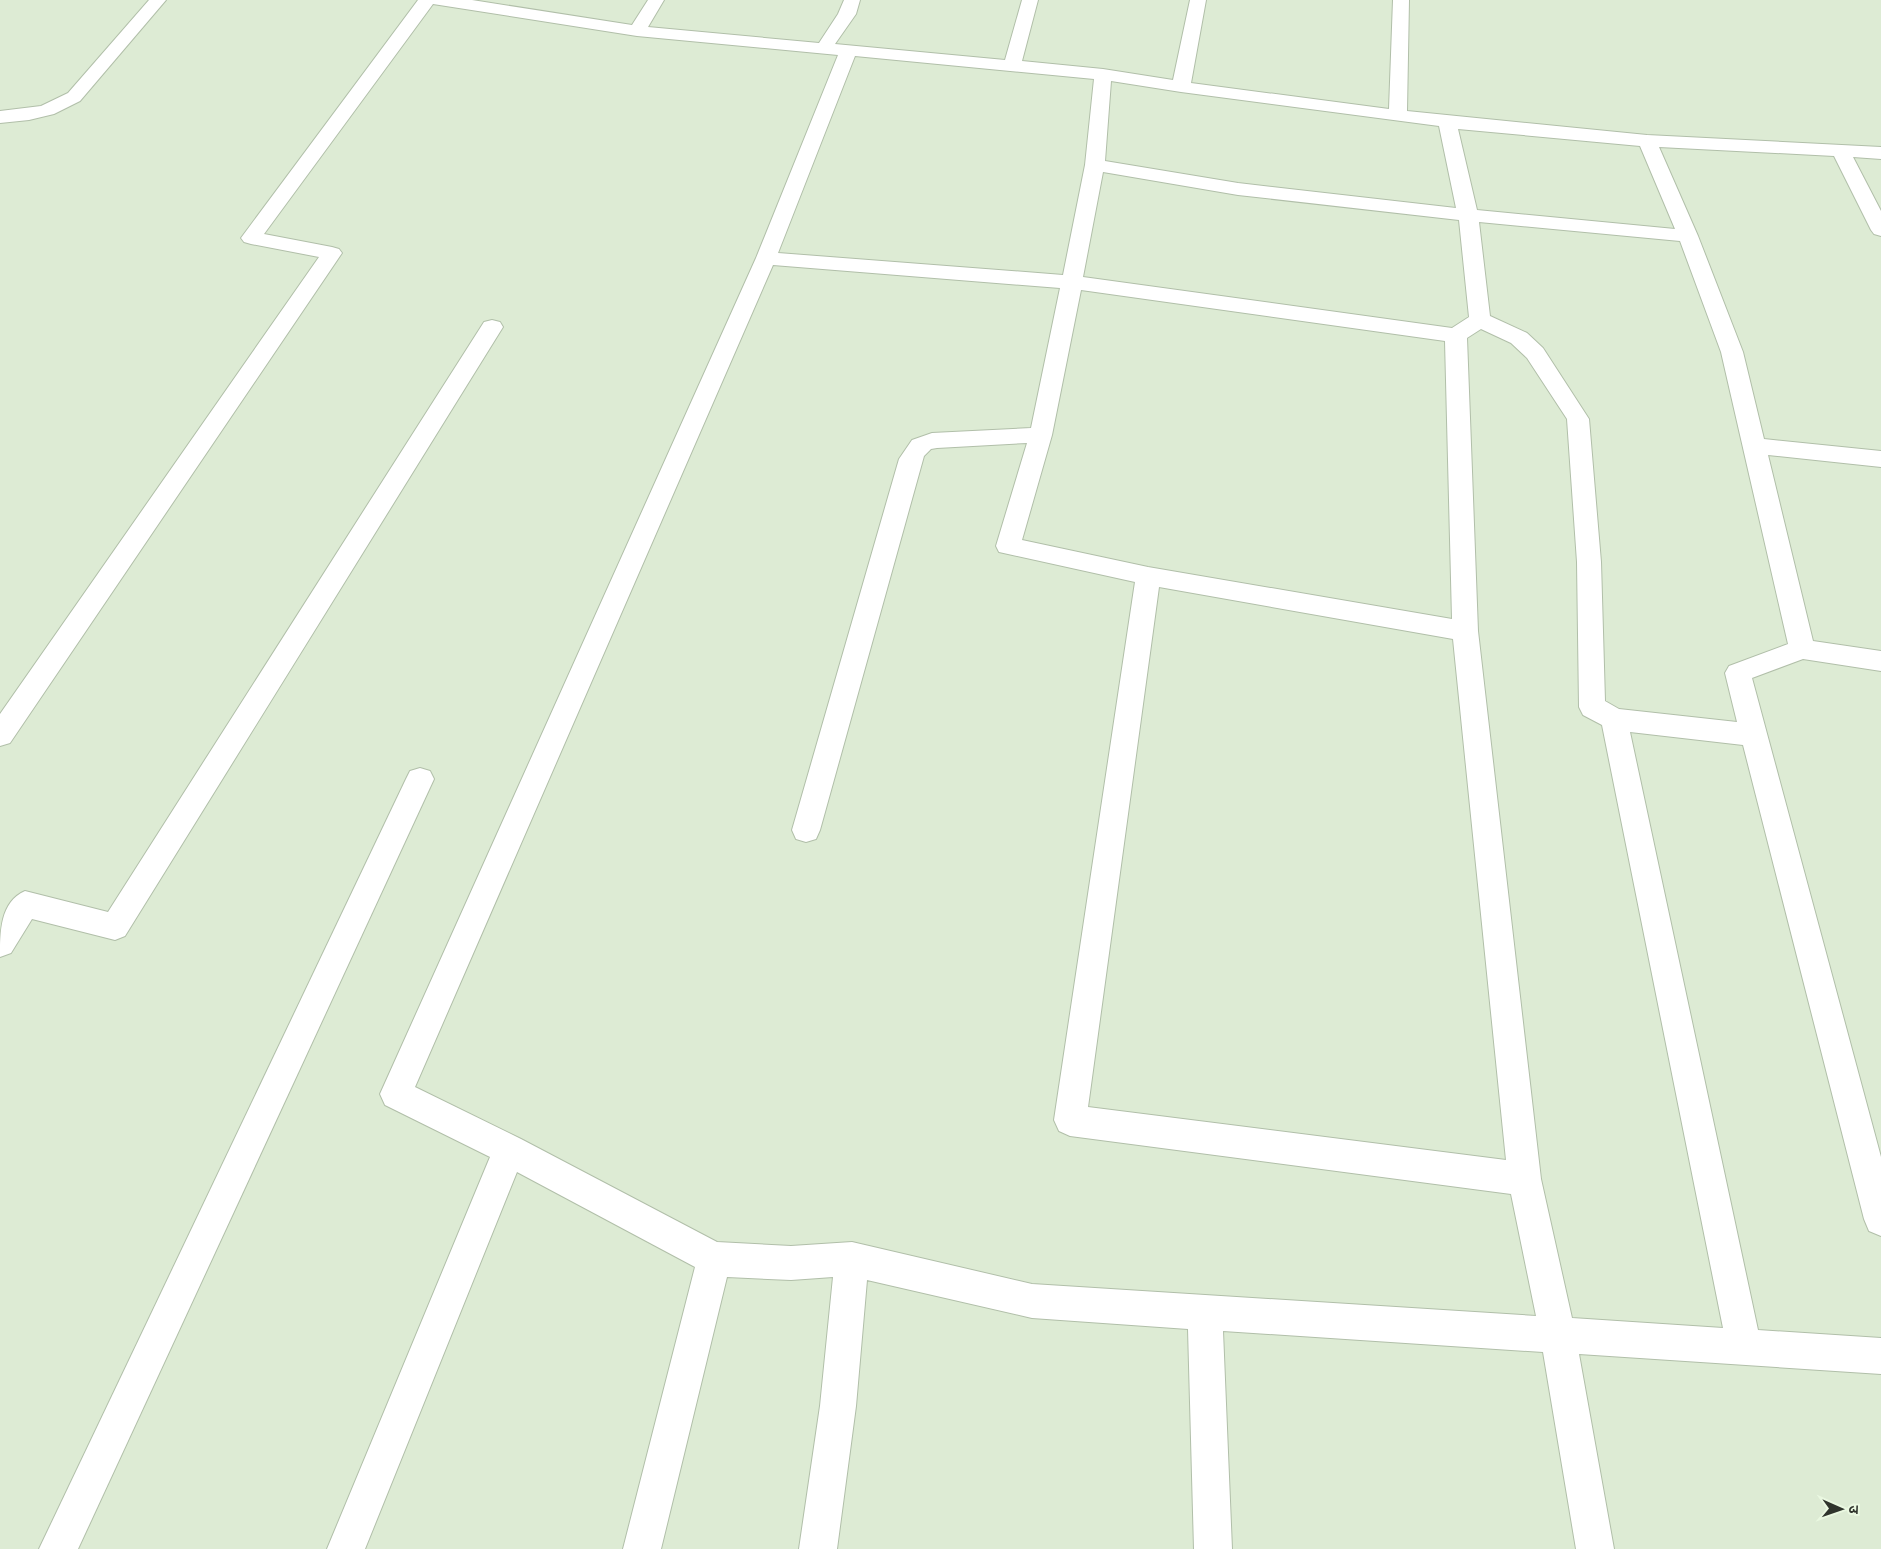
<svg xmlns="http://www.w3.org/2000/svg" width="1881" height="1549" viewBox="0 0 1881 1549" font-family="'Noto Serif','Noto Sans Devanagari',serif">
<rect width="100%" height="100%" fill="#ddebd4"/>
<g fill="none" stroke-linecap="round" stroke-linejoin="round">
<defs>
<g id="street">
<polygon points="149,0 166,0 80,101 54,114 29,120 0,123 0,111 41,106 68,93"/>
<path d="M418 0H472L632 25 648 0H664L648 27 819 43 838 14 844 0H860L856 14 835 44 1005 60 1022 0H1038L1022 61 1103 69 1173 80 1190 0H1206L1191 83 1389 109 1393 0H1409L1407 111 1647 135 1881 147V159L1853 157 1881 211V236L1874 234 1871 230 1834 156 1659 147 1698 236 1743 352 1764 439 1881 451V467L1768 455 1813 641 1881 651V671L1803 659 1752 678 1881 1157V1236L1869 1231 1864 1219 1743 745 1630 732 1758 1330 1881 1338V1374L1579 1354 1614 1549H1576L1543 1352 1223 1331 1232 1549H1194L1188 1329 1032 1318 867 1280 856 1406 837 1549H799L820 1406 833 1277 791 1280 727 1277 661 1549H623L695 1267 517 1172 365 1549H327L490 1157 385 1105 380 1094 756 258 838 55 637 36 433 4 264 234 332 247 339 249 342 253 10 743 0 746V714L319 257 251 244 244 242 241 238ZM855 56 1094 79 1085 165 1063 275 778 253ZM1111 81 1181 92 1439 126 1456 208 1238 183 1105 161ZM1458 129 1640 146 1675 229 1477 210ZM1103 172 1238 195 1459 220 1469 317 1452 328 1083 277ZM1479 222 1680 241 1721 352 1788 644 1729 666 1725 673 1737 722 1619 709 1605 701 1601 562 1589 419 1543 348 1527 333 1490 316ZM773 265 1060 288 1031 428 932 433 912 440 899 459 792 830 796 839 806 842 816 839 820 830 924 456 931 449 937 448 1027 443 996 546 999 552 1135 582 1054 1120 1059 1131 1070 1136 1511 1194 1536 1316 1032 1284 852 1242 791 1246 717 1242 521 1139 415 1087ZM1081 290 1445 341 1452 619 1148 567 1022 540 1052 435ZM1481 329 1511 343 1527 358 1567 419 1577 562 1579 707 1583 715 1602 725 1723 1328 1572 1318 1541 1179 1478 631 1467 338ZM1159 587 1453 639 1506 1160 1088 1107Z"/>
<path d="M492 320 500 322 503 327 125 936 115 940 32 919 11 953 0 957C0 932 0 902 25 891L108 912 484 322Z"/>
<polygon points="420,768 430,771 434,779 78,1549 39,1549 406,779 410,771"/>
</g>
</defs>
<use href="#street" stroke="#b1bfa9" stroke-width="2"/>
<use href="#street" fill="#fff" fill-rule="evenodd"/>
</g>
<g transform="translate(1841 1509) rotate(92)" stroke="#eaf8e1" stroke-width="4" paint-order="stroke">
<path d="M0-4L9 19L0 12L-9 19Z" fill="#2f342c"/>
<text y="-8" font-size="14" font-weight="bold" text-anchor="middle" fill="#2f342c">उ</text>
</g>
</svg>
